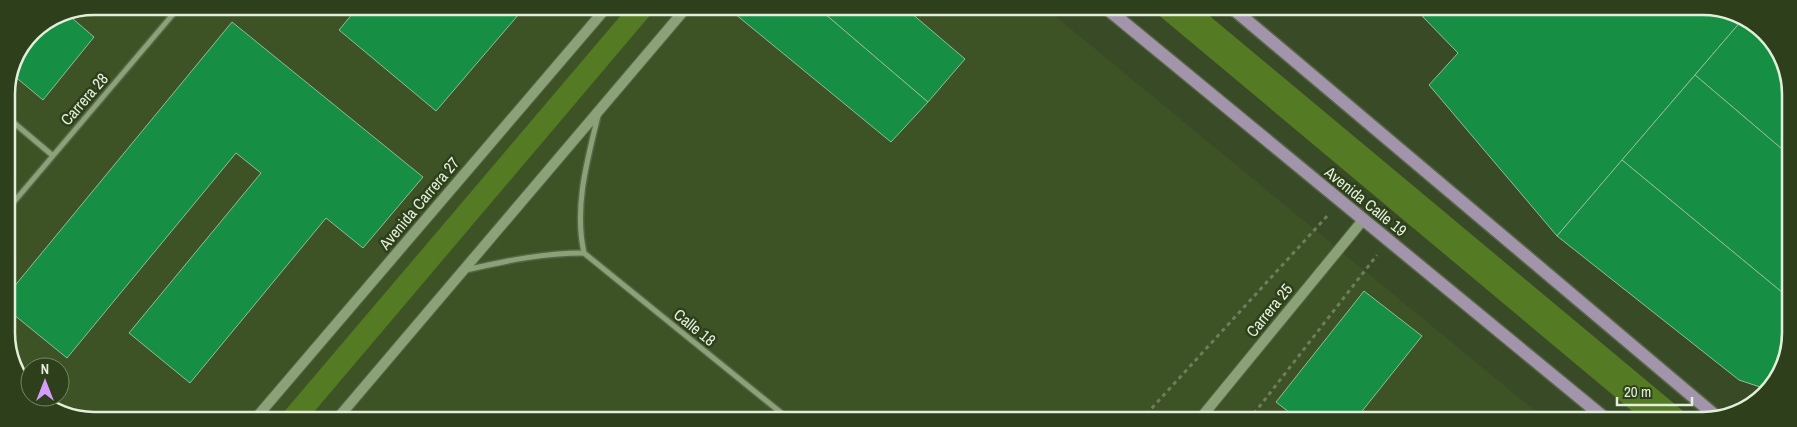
<svg xmlns="http://www.w3.org/2000/svg" width="1797" height="427" viewBox="0 0 1797 427" font-family="'Archivo Narrow',sans-serif">
<rect width="100%" height="100%" fill="#384b26"/>
<polygon fill="#3d5326" points="94,6 1044,7 1546,420 77,419 36,397 60,397 60,367 30,367 30,391 8,350 6,89 32,32 61,13"/>
<g fill="#547b23">
<polygon points="628,7 657,7 308,419 278,419"/>
<polygon points="1149,7 1199,7 1695,421 1644,421"/>
</g>
<g fill="#168f45" stroke="#93bb9a">
<polygon points="358,7 525,7 436,111 339,30"/>
<polygon points="731,7 817,7 928,102 891,142 729,9"/>
<polygon points="817,7 904,7 965,59 928,102"/>
<polygon points="1421,8 1720,8 1742,20 1557,236 1429,85 1458,53 1423,17"/>
<polygon points="65,12 94,37 43,100 13,75 32,32 61,13"/>
<polygon points="1742,20 1765,32 1789,77 1789,155 1695,75"/>
<polygon points="232,22 423,177 363,248 326,218 190,383 129,333 261,173 236,153 67,358 8,310 8,294"/>
<polygon points="1695,75 1789,155 1789,298 1622,160"/>
<polygon points="1622,160 1789,298 1789,350 1766,389 1739,380 1557,236"/>
<polygon points="1364,291 1422,336 1355,420 1299,420 1276,402"/>
</g>
<g fill="none" stroke-linecap="round" stroke-linejoin="round">
<defs>
<polyline id="lane" points="1209,412 1219,420"/>
<g id="street">
<path d="M598 116C587 161 574 207 584 253L790 420"/>
<polyline points="7,117 52,155"/>
<polyline points="7,210 180,6"/>
<path d="M466 270C505 261 543 253 584 253"/>
</g>
<g id="secondary">
<polyline points="255,419 607,7"/>
<polyline points="337,419 687,7"/>
<polyline points="1199,420 1363,220"/>
</g>
<g id="primary">
<polyline points="1105,7 1607,420"/>
<polyline points="1231,7 1717,417"/>
</g>
</defs>
<use href="#lane" stroke="#566545" stroke-width="6"/>
<use href="#street" stroke="#566545" stroke-width="8"/>
<use href="#secondary" stroke="#566545" stroke-width="12"/>
<use href="#primary" stroke="#566545" stroke-width="15"/>
<g stroke="#6d7e5d" stroke-width="3" stroke-dasharray="4 4" stroke-linecap="butt">
<polyline points="1141,420 1329,214"/>
<polyline points="1249,420 1377,255"/>
</g>
<use href="#lane" stroke="#8ba178" stroke-width="4"/>
<use href="#street" stroke="#8ba178" stroke-width="5"/>
<use href="#secondary" stroke="#8ba178" stroke-width="10"/>
<use href="#primary" stroke="#a294ab" stroke-width="12"/>
</g>
<g text-anchor="middle" stroke-width="5" stroke-linejoin="round" paint-order="stroke">
<g font-size="16" fill="#e3efd9" stroke="#2e401b">
<text transform="translate(84 99) rotate(-49)" y="6">Carrera 28</text>
<text transform="translate(1366 201) rotate(39)" y="6">Avenida Calle 19</text>
<text transform="translate(419 203) rotate(-50)" y="6">Avenida Carrera 27</text>
<text transform="translate(1269 310) rotate(-51)" y="6">Carrera 25</text>
<text transform="translate(695 327) rotate(39)" y="6">Calle 18</text>
</g>
</g>
<path d="M0 0H1797V427H0ZM94 15H1703A79 79 0 0 1 1782 94V333A79 79 0 0 1 1703 412H94A79 79 0 0 1 15 333V94A79 79 0 0 1 94 15Z" fill="#2e401b" fill-rule="evenodd"/>
<path fill="none" stroke="#e3efd9" stroke-width="2.5" d="M94 15H1703A79 79 0 0 1 1782 94V333A79 79 0 0 1 1703 412H94A79 79 0 0 1 15 333V94A79 79 0 0 1 94 15Z"/>
<g transform="translate(45 382)"><circle r="24" fill="#2e401b" stroke="#768667"/>
<path d="M0-4L9 19L0 12L-9 19Z" fill="#d49cfb"/>
<text y="-8" font-size="14" font-weight="bold" text-anchor="middle" fill="#e3efd9">N</text>
</g>
<path d="M1617 397v8h75v-8" fill="none" stroke="#e3efd9" stroke-width="2.5"/>
<text x="1624" y="397" font-size="15" fill="#e3efd9" stroke="#2e401b" stroke-width="4" paint-order="stroke">20 m</text>
</svg>
